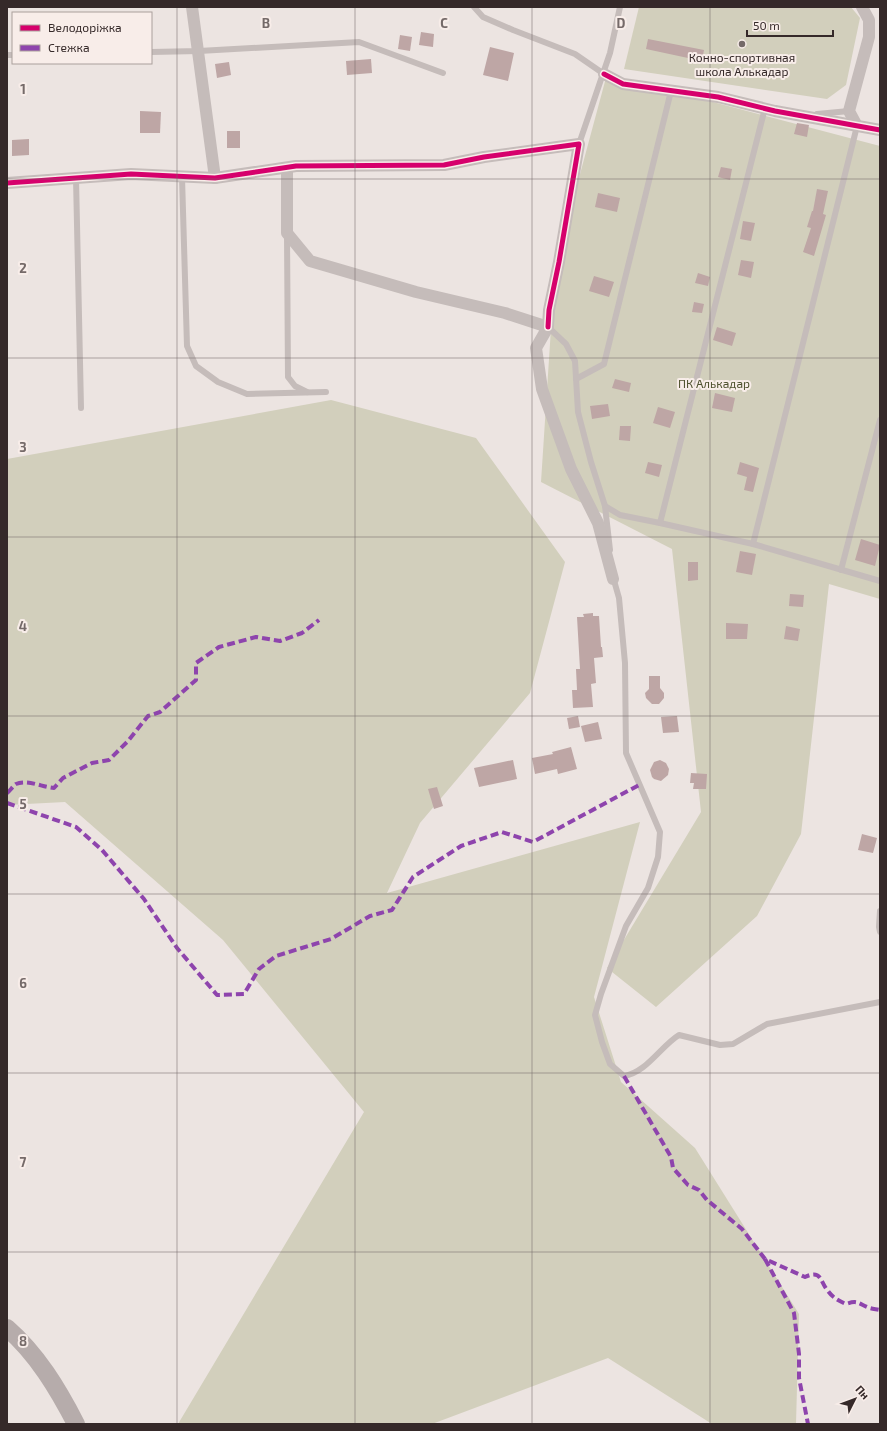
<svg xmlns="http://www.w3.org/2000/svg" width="887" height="1431" viewBox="0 0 887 1431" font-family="'Exo 2',sans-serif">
<rect width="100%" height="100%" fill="#ece4e1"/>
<g fill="#d2cfbc">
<polygon points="639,7 851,7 860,18 846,85 827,99 624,69"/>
<polygon points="607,74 880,146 880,599 829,584 801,834 757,916 656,1007 607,968 701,812 672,549 541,482 555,267"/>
<polygon points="331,400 476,438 565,562 530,693 420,823 387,893 640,822 594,997 621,1082 695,1148 799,1314 796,1424 712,1424 608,1358 432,1424 178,1424 364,1112 223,940 65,802 7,805 7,459"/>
</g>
<g fill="#bea6a5">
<polygon points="421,32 434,34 433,47 419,45"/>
<polygon points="400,35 412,37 410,51 398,49"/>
<polygon points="648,39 704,50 702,61 646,49"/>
<polygon points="490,47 514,53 508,81 483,75"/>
<polygon points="371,59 372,73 347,75 346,61"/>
<polygon points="229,62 231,75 217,78 215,64"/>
<polygon points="140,111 161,112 160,133 140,133"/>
<polygon points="797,123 809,125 807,137 794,134"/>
<rect x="227" y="131" width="13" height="17"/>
<polygon points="29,139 29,155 12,156 12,140"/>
<polygon points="721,167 732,169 730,180 718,177"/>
<polygon points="817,189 828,191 823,214 826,215 814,256 803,252 811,228 807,227 812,211 813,211"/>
<polygon points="598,193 620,198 617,212 595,207"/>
<polygon points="743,221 755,223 751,241 740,239"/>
<polygon points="741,260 754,262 751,278 738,275"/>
<polygon points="698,273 710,277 708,286 695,283"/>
<polygon points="594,276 614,282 609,297 589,291"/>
<polygon points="694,302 704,304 702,313 692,312"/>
<polygon points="717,327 736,333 732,346 713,340"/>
<polygon points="615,379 631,383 629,392 612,388"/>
<polygon points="715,393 735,398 732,412 712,408"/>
<polygon points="608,404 610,416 592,419 590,406"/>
<polygon points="658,407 675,412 670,428 653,423"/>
<polygon points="620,426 631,426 630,441 619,440"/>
<polygon points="648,462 662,465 659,477 645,473"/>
<polygon points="740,462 759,468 753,492 744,490 747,477 737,474"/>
<polygon points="861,539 880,545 875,566 855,560"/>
<polygon points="740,551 756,554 752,575 736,572"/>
<polygon points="688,562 698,562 698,580 688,581"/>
<polygon points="790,594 804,595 803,607 789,606"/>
<polygon points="593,613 593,616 599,616 601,647 602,647 603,657 594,658 596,683 591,684 593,707 573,708 572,690 577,690 576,669 580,669 577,617 584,617 583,614"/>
<polygon points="726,623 748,624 747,639 726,639"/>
<polygon points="786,626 800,629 798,641 784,639"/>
<polygon points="649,676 660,676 660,688 664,693 664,698 659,704 652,704 646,698 645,693 649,689"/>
<polygon points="578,716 580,727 569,729 567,718"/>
<polygon points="677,716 679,732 663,733 661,717"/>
<polygon points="598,722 602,739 585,742 581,726"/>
<polygon points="571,747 577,769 558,774 557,769 535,774 532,758 553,754 552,752"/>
<polygon points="513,760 517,779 479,787 474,768"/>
<polygon points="660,760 666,763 669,769 668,775 661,781 654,779 652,777 650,770 654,762"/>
<polygon points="691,773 707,774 706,789 693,789 694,783 690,783"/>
<polygon points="437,787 443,806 434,809 428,789"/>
<polygon points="862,834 877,838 873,853 858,850"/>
</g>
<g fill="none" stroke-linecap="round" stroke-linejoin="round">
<g stroke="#c5bcba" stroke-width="6">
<polyline points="474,7 483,17 513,30 575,54 604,74"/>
<polyline points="151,52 199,51 359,42 443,73"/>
<polyline points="7,55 13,55"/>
<polyline points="817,114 849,111"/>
<polyline points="579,144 610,53 620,7"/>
<polyline points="182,177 187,346 196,366 218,382 247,394 326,392"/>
<polyline points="76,178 81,408"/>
<polyline points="287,235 288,377 295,386 307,392"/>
<polyline points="548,327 566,344 575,361 578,412 591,462 605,506 620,515 660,523 753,544 880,581"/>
<polyline points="576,379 604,364 671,91"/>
<polyline points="605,506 610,550"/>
<polyline points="660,523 765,108"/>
<polyline points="753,544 857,126"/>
<polyline points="841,570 880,420"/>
<path d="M613 577 619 598 625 663 626 753 660 832 658 857 648 888 626 926 601 994 595 1015 602 1042 610 1064 624 1076C646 1073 661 1046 679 1035L720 1045 733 1044 767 1024 880 1002"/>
<polyline points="880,911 879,927 880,932"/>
</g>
<g stroke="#c5bcba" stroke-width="12">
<polyline points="192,7 215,178"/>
<polyline points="604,74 623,84 718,97 775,111 880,130"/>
<polyline points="857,126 849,111 869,37 869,20 862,7"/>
<polyline points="287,172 287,233 310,261 416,292 505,313 548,327 536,348 542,389 571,469 598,523 613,579"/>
<polyline points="7,183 131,174 215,178 296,166 444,165 484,157 579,144 559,262 549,310 548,327"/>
</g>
<path stroke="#b6acab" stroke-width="18" d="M7 1328C37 1354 58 1389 76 1424"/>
<g stroke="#8e44ad" stroke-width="4" stroke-dasharray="8 4" stroke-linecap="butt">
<path d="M7 793C10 791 13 786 16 784 27 779 42 787 54 788L63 778 92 763 109 760 128 741 148 716 160 712 196 680V663L219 647 256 637 280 641 302 633 319 620"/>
<polyline points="7,803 76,827 102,850 144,899 177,948 217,995 244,994 259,969 276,956 331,939 370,916 392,910 413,877 461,846 502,832 533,842 639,785"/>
<path d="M624 1076 671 1157 673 1168 688 1185 699 1190 707 1200 742 1229 765 1259 805 1277C822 1269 820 1282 828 1291 833 1298 839 1301 846 1304 857 1300 858 1303 867 1307 871 1309 876 1309 880 1310"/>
<polyline points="765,1259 794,1313 799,1354 799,1378 808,1424"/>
</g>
<defs>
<g id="cycleway">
<polyline points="604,74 623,84 718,97 775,111 880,130"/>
<polyline points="7,183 131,174 215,178 296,166 444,165 484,157 579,144 559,262 549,310 548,327"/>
</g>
</defs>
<use href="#cycleway" stroke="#f8ede9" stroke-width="8"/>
<use href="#cycleway" stroke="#d6006c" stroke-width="5"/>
</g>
<path fill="none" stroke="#756a69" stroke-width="1" stroke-opacity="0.55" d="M177 7V1424M355 7V1424M532 7V1424M710 7V1424M7 179H880M7 358H880M7 537H880M7 716H880M7 894H880M7 1073H880M7 1252H880"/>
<circle fill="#756a69" stroke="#f8ede9" stroke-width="1.5" cx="742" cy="44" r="4"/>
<g text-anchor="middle" stroke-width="4" stroke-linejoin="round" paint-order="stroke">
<g font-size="12" fill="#352929" stroke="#f8ede9">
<text x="742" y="62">Конно-спортивная<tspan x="742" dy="14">школа Алькадар</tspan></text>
</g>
<g font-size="12" fill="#4f522f" stroke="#f8ede9">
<text x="714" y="388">ПК Алькадар</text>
</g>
</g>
<g font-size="13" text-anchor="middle" font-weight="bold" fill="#756a69" stroke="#f8ede9" stroke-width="4" stroke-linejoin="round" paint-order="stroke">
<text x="266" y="28">B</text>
<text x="444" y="28">C</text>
<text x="621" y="28">D</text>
<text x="23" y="94">1</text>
<text x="23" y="273">2</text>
<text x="23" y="452">3</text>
<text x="23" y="631">4</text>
<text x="23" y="809">5</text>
<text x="23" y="988">6</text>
<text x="23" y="1167">7</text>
<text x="23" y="1346">8</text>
</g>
<rect width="887" height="1431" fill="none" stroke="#352929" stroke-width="16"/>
<rect x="12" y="12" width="140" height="52" fill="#f8ede9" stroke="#aa9f9c"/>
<rect x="20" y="25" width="20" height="6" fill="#d6006c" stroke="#aa9f9c"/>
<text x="48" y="32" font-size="12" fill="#352929">Велодоріжка</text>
<rect x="20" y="45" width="20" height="6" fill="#8e44ad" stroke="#aa9f9c"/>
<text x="48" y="52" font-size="12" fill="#352929">Стежка</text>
<g transform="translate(855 1399) rotate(48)" stroke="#f8ede9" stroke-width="3" paint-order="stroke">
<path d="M0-3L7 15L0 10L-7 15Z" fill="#352929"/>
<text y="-6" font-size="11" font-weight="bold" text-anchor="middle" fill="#352929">Пн</text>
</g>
<path d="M747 30v6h86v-6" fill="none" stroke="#352929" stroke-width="2"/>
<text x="753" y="30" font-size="12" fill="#352929" stroke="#f8ede9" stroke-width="3" paint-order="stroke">50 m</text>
</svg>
